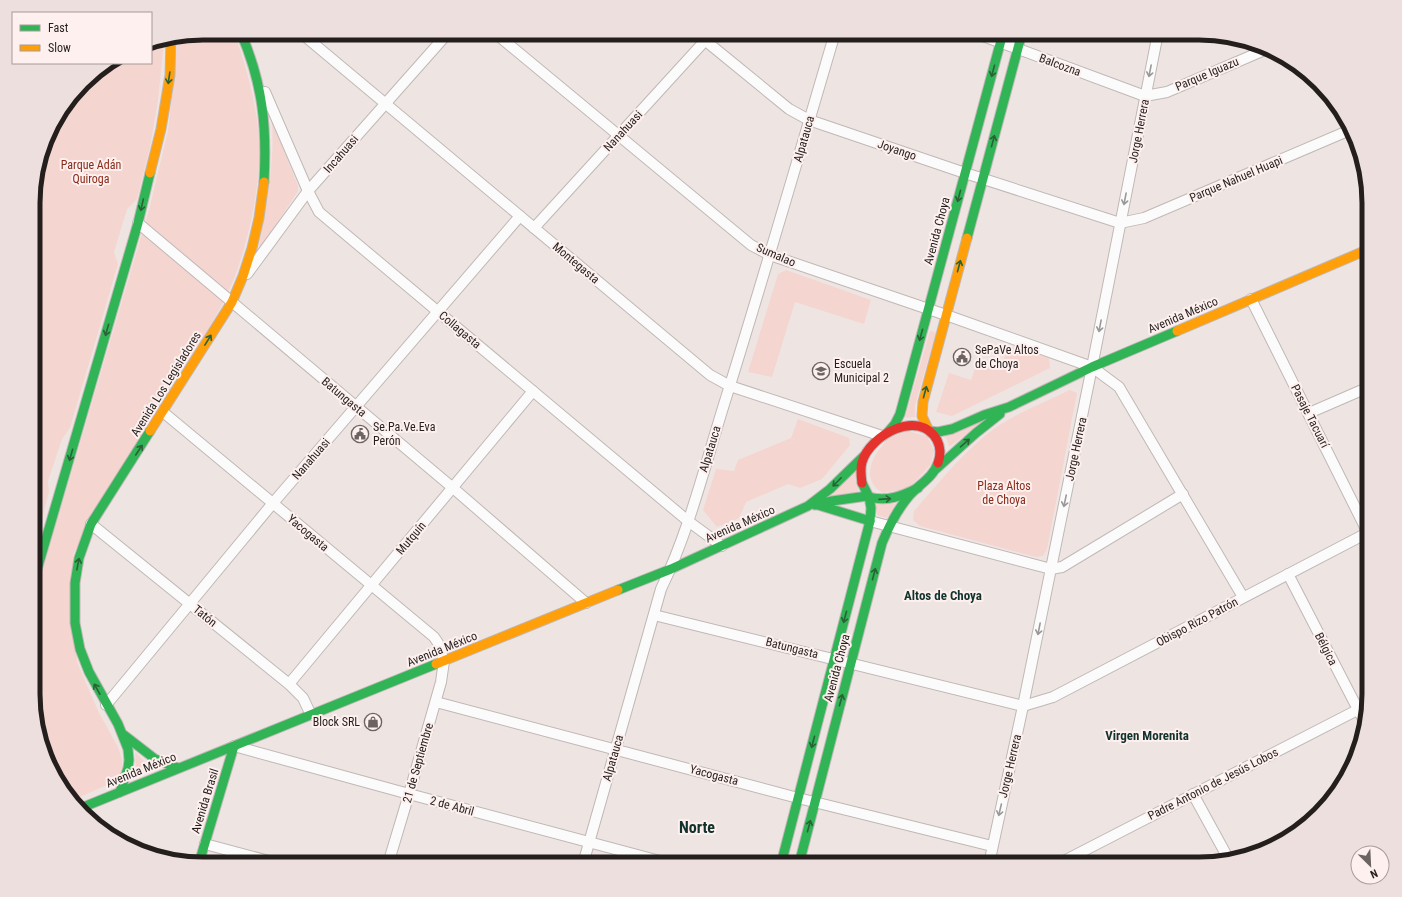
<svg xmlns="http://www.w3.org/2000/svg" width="1402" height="897" viewBox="0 0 1402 897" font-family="'Roboto Condensed',sans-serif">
<rect width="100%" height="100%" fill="#eee5e3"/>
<g fill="#f4d5cf">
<path d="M203 33H234C246 64 257 106 259 139 262 179 249 239 235 276 231 287 225 297 221 307L73 554 77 662 99 713 118 747 122 759V767L120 775 114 782 73 800 62 788 34 716V599L149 210 168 131 178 38Z"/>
<polygon points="164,41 158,100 150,147 137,199 127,209 114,252 118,264 70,428 62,439 48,481 49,492 34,548 34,181 51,128 91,75 111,63 151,63 151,43"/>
<path d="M272 122 298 186V191L258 252C265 209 275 167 272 122Z"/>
<polygon points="786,270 871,300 864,324 795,302 772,377 748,372 778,274"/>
<polygon points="930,331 936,332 915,405 915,417 905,418"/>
<polygon points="1008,346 1049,358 1050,368 952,416 936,412 949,373 971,380 977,363 1000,370"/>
<path d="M1070 390 1077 393 1047 549 1043 556 1036 557 920 526 913 520 914 511C937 485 959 457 986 435 1010 415 1042 404 1070 390Z"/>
<polygon points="988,418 949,447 947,440 944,435"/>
<polygon points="798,419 849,438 850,445 822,479 800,488 788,484 746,502 739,518 717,527 703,510 716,469 734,471 738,460 791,438"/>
<path d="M907 431 927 436 934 451 931 464 909 488 883 493C862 481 870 459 883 445 885 442 887 440 890 438 895 435 902 434 907 431Z"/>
<polygon points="856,469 858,492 831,496"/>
<polygon points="875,503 896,504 887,518 877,515"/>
<polygon points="135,752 151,768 135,775 136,768"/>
</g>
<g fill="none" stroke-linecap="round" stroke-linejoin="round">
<defs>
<g id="street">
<polyline points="301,33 710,375 730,386 882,436"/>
<polyline points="495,33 751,245 770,255 946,315 1092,367 1119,387 1243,597"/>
<polyline points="696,33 789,109 809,120 965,173 1120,223 1144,218 1350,130"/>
<polyline points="975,33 1145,96 1167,92 1267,49"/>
<polyline points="265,92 308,191 319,212 688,521 722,546"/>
<polyline points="138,223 453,488 586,603"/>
<polyline points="534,228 712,33"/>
<polyline points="247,274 308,191 448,33"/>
<polyline points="1251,299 1368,533"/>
<polyline points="163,412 434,637 438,643 444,661 441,682 409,794 388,864"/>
<polyline points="1309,413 1369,387"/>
<polyline points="870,521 1051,569 1062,567 1183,494"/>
<polyline points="91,524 289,684 303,698 311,715"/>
<polyline points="1288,574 1365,723"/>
<polyline points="654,615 1023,706 1053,697 1369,532"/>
<polyline points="289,684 533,391"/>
<polyline points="436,702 798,798 992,846"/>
<polyline points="106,705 273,503 520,216"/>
<polyline points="234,746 409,794 671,864"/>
<polyline points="1193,794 1228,858"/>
<polyline points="205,844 280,864"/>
<path d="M583 864 661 589C690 529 706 461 726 398 764 276 799 155 835 33"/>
<polyline points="989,864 1023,706 1092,367 1158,33"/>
<polyline points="1058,864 1369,704"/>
</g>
<g id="fast">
<path d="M241 33C263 84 267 127 264 182"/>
<polyline points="967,238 1022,33"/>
<polyline points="930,431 938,432 952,429 984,415 1009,407 1092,367 1177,331"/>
<polyline points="888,432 895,424 900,414 1003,33"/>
<polyline points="936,469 976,433 1000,414"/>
<path d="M862 483 869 497C887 502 902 496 918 488"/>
<polyline points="815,505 832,501 867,496"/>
<polyline points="818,505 870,521"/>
<polyline points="34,580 138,223 150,173"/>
<polyline points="618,590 671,569 808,506 830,489 864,456"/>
<polyline points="124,735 155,759 178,768"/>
<polyline points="120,792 128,768 129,760 128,749 118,724 89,672 80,649 75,623 75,583 79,558 91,524 150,431"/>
<polyline points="81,808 436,664"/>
<polyline points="199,863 234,746"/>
<polyline points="781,864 870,521 871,508 869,497"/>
<path d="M799 864 882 543C889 526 897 510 909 496 918 485 933 478 938 463"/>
</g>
<g id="slow">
<polyline points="150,173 161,129 170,75 171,39"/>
<polyline points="1177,331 1369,249"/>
<polyline points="928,429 922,416 923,402 967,238"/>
<polyline points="150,431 232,302 243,276 252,248 259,218 264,182"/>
<polyline points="436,664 618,590"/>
</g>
<path id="jam" d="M862 483C861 476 860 469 862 462 870 435 919 408 937 440 941 448 941 455 938 463"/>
</defs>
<use href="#street" stroke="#bfb8b6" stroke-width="12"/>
<use href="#fast" stroke="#bfb8b6" stroke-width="11"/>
<use href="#slow" stroke="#bfb8b6" stroke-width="11"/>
<use href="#jam" stroke="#bfb8b6" stroke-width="11"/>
<use href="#street" stroke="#fcfbfb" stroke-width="10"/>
<use href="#fast" stroke="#30b455" stroke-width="9"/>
<use href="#slow" stroke="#ff9f0a" stroke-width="9"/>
<use href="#jam" stroke="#e5322d" stroke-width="9"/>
</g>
<defs><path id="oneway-shaft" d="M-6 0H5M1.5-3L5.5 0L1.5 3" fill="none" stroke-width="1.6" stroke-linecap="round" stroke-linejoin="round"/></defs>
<g stroke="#296236">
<use href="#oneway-shaft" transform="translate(993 71) rotate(105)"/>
<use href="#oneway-shaft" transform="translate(169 78) rotate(98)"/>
<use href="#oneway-shaft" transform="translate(993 141) rotate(-75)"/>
<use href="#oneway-shaft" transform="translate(959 196) rotate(105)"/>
<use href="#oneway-shaft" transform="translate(142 205) rotate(103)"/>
<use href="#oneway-shaft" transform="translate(959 266) rotate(-75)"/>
<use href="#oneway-shaft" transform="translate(107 330) rotate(106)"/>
<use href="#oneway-shaft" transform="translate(921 335) rotate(105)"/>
<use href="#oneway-shaft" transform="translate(208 340) rotate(-58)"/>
<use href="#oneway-shaft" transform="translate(925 392) rotate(-75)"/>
<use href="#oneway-shaft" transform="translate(965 443) rotate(-41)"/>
<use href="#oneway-shaft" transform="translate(139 450) rotate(-57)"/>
<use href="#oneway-shaft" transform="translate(71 455) rotate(106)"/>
<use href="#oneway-shaft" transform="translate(837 482) rotate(135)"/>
<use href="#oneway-shaft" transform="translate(885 499) rotate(-4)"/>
<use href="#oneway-shaft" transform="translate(78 564) rotate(-79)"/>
<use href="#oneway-shaft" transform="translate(874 574) rotate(-75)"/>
<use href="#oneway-shaft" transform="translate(845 617) rotate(105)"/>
<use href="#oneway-shaft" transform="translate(97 689) rotate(-119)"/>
<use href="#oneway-shaft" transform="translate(841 700) rotate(-75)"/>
<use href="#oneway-shaft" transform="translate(813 742) rotate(105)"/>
<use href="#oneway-shaft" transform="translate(809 826) rotate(-75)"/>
</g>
<g stroke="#9b9897">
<use href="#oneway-shaft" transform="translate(1150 71) rotate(101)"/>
<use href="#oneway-shaft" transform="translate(1125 199) rotate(101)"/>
<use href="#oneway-shaft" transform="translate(1100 326) rotate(101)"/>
<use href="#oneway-shaft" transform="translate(1065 501) rotate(102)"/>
<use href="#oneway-shaft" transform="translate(1039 629) rotate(101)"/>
<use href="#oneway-shaft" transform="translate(1000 810) rotate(103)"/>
</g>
<defs>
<symbol id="civic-ring" viewBox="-11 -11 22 22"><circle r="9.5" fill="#fdf0ee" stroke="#6b6462" stroke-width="1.5"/><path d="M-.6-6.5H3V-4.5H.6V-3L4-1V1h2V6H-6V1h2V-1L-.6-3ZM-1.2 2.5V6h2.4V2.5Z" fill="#6b6462"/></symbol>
<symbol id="school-ring" viewBox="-11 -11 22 22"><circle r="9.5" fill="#fdf0ee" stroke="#6b6462" stroke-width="1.5"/><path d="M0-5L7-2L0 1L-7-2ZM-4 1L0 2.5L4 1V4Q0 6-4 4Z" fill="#6b6462"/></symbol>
<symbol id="shop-ring" viewBox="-11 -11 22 22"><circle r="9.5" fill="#fdf0ee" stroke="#6b6462" stroke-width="1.5"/><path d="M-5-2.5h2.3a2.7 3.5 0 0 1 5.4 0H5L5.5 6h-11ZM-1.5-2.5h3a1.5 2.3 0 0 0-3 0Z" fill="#6b6462"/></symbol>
</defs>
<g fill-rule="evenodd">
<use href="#civic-ring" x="952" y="347" width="20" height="20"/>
<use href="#school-ring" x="811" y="361" width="20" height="20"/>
<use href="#civic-ring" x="350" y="424" width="20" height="20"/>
<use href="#shop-ring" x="363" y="712" width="20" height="20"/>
</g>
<g text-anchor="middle" stroke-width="4" stroke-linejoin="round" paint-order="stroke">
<g font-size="12" fill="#241f1d" stroke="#fdf0ee">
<text transform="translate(1060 65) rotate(20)" y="4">Balcozna</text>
<text transform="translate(1207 74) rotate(-23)" y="4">Parque Iguazu</text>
<text transform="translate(623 131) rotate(-47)" y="4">Nanahuasi</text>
<text transform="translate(1139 131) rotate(-79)" y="4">Jorge Herrera</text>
<text transform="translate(804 139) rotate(-74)" y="4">Alpatauca</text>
<text transform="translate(897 150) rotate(19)" y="4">Joyango</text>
<text transform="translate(341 154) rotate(-49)" y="4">Incahuasi</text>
<text transform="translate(1236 179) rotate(-23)" y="4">Parque Nahuel Huapi</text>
<text transform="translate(937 231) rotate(-75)" y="4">Avenida Choya</text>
<text transform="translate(776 255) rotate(23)" y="4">Sumalao</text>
<text transform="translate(576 263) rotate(40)" y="4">Montegasta</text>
<text transform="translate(1183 315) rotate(-23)" y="4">Avenida México</text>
<text transform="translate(460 330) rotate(40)" y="4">Collagasta</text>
<text transform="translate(166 384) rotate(-58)" y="4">Avenida Los Legisladores</text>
<text transform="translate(344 397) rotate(40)" y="4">Batungasta</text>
<text transform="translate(1310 416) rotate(63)" y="4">Pasaje Tacuarí</text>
<text transform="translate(710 449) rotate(-73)" y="4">Alpatauca</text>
<text transform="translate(1076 449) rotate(-78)" y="4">Jorge Herrera</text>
<text transform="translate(311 459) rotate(-49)" y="4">Nanahuasi</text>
<text transform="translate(740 524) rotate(-24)" y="4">Avenida México</text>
<text transform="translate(308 533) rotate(40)" y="4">Yacogasta</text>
<text transform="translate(411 538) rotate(-50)" y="4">Mutquín</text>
<text transform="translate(205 616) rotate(39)" y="4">Tatón</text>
<text transform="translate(1197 622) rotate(-28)" y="4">Obispo Rizo Patrón</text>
<text transform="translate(792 648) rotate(14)" y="4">Batungasta</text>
<text transform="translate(442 649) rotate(-22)" y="4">Avenida México</text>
<text transform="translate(1326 649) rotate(63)" y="4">Bélgica</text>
<text transform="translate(837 668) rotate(-75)" y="4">Avenida Choya</text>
<text transform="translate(613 758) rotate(-74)" y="4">Alpatauca</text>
<text transform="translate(418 763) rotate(-74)" y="4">21 de Septiembre</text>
<text transform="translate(1010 766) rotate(-77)" y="4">Jorge Herrera</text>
<text transform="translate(141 770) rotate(-22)" y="4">Avenida México</text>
<text transform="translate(714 775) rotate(15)" y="4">Yacogasta</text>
<text transform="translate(1213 784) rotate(-27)" y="4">Padre Antonio de Jesús Lobos</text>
<text transform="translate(205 801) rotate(-73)" y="4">Avenida Brasil</text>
<text transform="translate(452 806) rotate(15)" y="4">2 de Abril</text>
</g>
<g font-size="12" fill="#882a1a" stroke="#fdf0ee">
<text x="91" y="169">Parque Adán<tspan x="91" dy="14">Quiroga</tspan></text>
<text x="1004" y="490">Plaza Altos<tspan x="1004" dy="14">de Choya</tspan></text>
</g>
<g font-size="12" fill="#241f1d" stroke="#fdf0ee" text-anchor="start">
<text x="975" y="354">SePaVe Altos<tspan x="975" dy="14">de Choya</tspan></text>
<text x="834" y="368">Escuela<tspan x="834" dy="14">Municipal 2</tspan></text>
<text x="373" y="431">Se.Pa.Ve.Eva<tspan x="373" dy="14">Perón</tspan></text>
<text x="360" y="726" text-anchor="end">Block SRL</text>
</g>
<g font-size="13" font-weight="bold" fill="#11322d" stroke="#fdf0ee">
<text x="943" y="600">Altos de Choya</text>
<text x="1147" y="740">Virgen Morenita</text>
</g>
<g font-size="16" font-weight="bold" fill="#11322d" stroke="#fdf0ee">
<text x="697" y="833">Norte</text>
</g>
</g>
<path d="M0 0H1402V897H0ZM203 40H1199A163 163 0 0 1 1362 203V694A163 163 0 0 1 1199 857H203A163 163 0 0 1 40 694V203A163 163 0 0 1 203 40Z" fill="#ecdfdd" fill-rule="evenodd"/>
<path fill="none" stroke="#241f1d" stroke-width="5" d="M203 40H1199A163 163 0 0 1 1362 203V694A163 163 0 0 1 1199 857H203A163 163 0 0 1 40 694V203A163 163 0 0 1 203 40Z"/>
<rect x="12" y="12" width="140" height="52" fill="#fdf0ee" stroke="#a69c9a"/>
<rect x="20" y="25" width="20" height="6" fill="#30b455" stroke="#a69c9a"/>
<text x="48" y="32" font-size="12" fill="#241f1d">Fast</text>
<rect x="20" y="45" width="20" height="6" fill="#ff9f0a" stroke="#a69c9a"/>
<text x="48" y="52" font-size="12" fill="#241f1d">Slow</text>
<g transform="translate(1370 865) rotate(156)"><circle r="19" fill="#fdf0ee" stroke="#a69c9a"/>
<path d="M0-3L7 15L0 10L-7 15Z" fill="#6b6462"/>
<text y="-6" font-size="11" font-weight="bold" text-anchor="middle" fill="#241f1d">N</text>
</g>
</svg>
